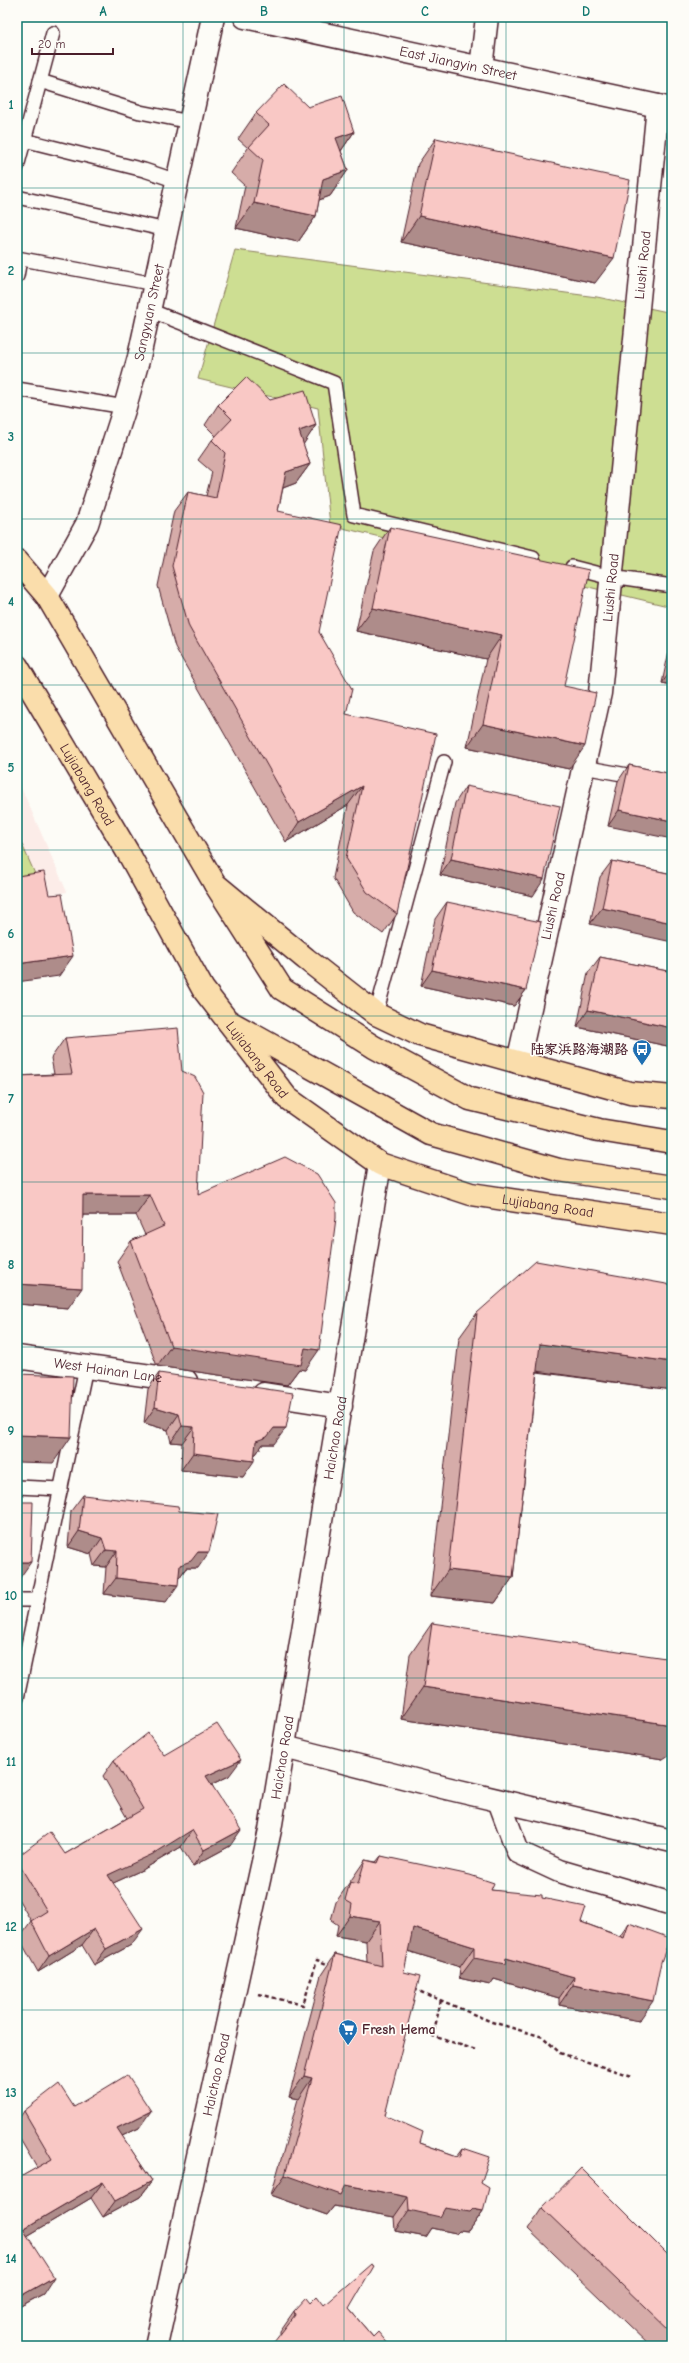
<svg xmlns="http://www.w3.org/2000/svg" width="689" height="2363" viewBox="0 0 689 2363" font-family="'Comic Neue','LXGW WenKai TC',sans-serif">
<rect width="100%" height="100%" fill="#fdfcf7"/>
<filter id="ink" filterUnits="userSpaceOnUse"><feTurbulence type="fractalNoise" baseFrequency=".025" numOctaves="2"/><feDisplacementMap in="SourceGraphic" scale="8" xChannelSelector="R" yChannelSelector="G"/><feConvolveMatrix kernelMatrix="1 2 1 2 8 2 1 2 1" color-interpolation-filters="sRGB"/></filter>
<g filter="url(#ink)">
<polygon fill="#fcece8" points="17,778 67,892 17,901"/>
<g fill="#cdde92" stroke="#8c7e5e">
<polygon points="235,250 597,297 672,313 672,607 330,525 318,408 198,379"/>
<polygon points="17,833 35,874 17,876"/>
</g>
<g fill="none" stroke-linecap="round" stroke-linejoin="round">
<defs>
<g id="lane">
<polyline points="40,81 140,112 190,122"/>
<polyline points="24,140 144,170 177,181"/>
<polyline points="17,167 53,33"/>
<polyline points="17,197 167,230"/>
<polyline points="17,258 155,284"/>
<polyline points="17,276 20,259"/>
<polyline points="149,310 334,383 354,515 533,558"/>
<polyline points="17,389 125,407"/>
<polyline points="572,567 611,577 672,586"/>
<polyline points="583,767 672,783"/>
<polyline points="376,1014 444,762"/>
<polyline points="17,1487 61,1489"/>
<polyline points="17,1600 37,1600"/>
<polyline points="17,1698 86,1367"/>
</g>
<g id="street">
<path id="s1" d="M245 17 672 109"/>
<polyline points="481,68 487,17"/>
<path id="s2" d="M47 596 87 524 125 407 139 357 213 17"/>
<path id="s3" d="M518 1062 600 693 658 106"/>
<path id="s4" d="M17 1357 186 1381"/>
<polyline points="264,1394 341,1406"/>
<polyline points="284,1747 446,1788 672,1841"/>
<polyline points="499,1801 518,1852 559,1871 672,1904"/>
<path id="s5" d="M156 2346 270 1830 380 1164"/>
</g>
<g id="primary">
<polyline points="17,561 47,596 215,884 306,959 376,1014 420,1035 630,1093 672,1097"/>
<path id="s6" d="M17 666 130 856 203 989 287 1098 380 1164 471 1194 672 1224"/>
</g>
<g id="highway">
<polyline points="215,884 282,989 374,1047 470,1099 599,1130 672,1142"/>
<polyline points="228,1021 431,1134 559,1170 672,1187"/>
</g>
</defs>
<use href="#lane" stroke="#4a1f2b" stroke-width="16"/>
<use href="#street" stroke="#4a1f2b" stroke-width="25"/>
<use href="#primary" stroke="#4a1f2b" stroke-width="25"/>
<use href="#highway" stroke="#4a1f2b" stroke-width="25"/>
<g stroke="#4a1f2b" stroke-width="2.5" stroke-dasharray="4 3" stroke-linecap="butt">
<polyline points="414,1989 492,2022 543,2037 560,2053 631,2076"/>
<polyline points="259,1994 303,2005 317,1960 329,1965"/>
<polyline points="441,2000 433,2036 476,2050"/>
</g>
<use href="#lane" stroke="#fdfcf7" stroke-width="13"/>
<use href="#street" stroke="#fdfcf7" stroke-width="22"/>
<use href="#primary" stroke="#faddab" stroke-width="22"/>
<use href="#highway" stroke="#faddab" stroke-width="22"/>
</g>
<g fill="#d6aca9" stroke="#4a1f2b">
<polygon points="308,107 354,132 341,151 348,170 330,196 319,200 316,216 298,242 236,228 245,186 231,173 248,148 238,139 256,113"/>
<polygon points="436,138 595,283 401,242 418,164"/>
<polygon points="270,400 316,425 303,444 310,464 296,483 283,488 278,511 319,632 346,714 397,914 383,934 353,912 333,878 348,805 286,842 175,647 158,586 174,511 188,492 206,496 212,472 198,460 212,440 216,436 205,425 218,405"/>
<polygon points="390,527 564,686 569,769 467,747 486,659 356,631 374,551"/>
<polygon points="672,637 672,685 662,683"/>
<polygon points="629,765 672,774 608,826 618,781"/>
<polygon points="466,786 533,896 440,875 455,803"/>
<polygon points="612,861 672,874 590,924 600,877"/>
<polygon points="447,902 526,990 514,1006 421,986 435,919"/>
<polygon points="600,957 672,972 672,1047 577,1027 588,973"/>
<polygon points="65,1038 182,1071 198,1195 305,1370 299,1369 287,1385 157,1366 117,1261 131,1241 145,1235 136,1215 83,1215 68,1308 17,1304 17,1076 54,1074 51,1058"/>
<polygon points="672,1285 672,1390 537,1372 513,1577 495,1603 430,1596 459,1338 477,1313"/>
<polygon points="159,1373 274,1444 263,1444 256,1454 255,1454 243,1477 181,1470 182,1443 171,1442 168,1430 144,1423 148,1389"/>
<polygon points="83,1495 198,1568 186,1568 179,1578 178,1578 166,1602 104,1594 106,1567 94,1566 91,1554 68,1547 71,1511"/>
<polygon points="432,1623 663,1759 401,1719 410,1655"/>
<polygon points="164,1755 229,1776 212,1784 230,1846 193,1866 181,1847 144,1869 113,1883 131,1945 94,1965 82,1945 38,1972 19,1938 31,1921 17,1897 17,1857 65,1854 127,1818 103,1776 114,1760"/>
<polygon points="381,1856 491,1890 542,1898 581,1922 620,1936 629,1923 639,2021 559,2005 559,1998 494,1979 490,1985 459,1978 460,1967 408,1951 404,1972 385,2115 420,2143 457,2156 463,2148 481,2183 483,2211 469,2231 459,2230 456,2233 432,2228 426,2237 395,2231 394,2217 334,2206 327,2215 271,2195 298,2099 289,2097 321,1975 335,1954 367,1962 366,1941 336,1936 338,1925 331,1920 336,1902 365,1860 376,1862"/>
<polygon points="74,2107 139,2128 122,2136 152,2181 140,2197 103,2217 91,2198 27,2236 43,2294 17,2308 17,2179 37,2168 17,2134 17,2122 24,2111"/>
<polygon points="542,2208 672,2259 672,2346 650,2346 528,2229"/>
<polygon points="310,2303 349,2309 373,2337 280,2334 280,2331 294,2311"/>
</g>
<g fill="#ae8c8a" stroke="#4a1f2b">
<polygon points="354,132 336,158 336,138"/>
<polygon points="348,170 330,196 305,205 323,179"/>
<polygon points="254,203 316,216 298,242 236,228"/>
<polygon points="419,216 614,258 595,283 401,242"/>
<polygon points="316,425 303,445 299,431"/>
<polygon points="310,464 296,483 272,492 286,472"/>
<polygon points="373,608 502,635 486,659 356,631"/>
<polygon points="672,669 672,685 662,683"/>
<polygon points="483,724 585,746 569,769 467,747"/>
<polygon points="362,786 348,805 286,842 299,822"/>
<polygon points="619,810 672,821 672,839 608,826"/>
<polygon points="451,859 544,879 533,896 440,875"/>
<polygon points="602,908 672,923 672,942 590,924"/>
<polygon points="73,956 59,976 17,982 17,964"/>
<polygon points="432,970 526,990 514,1006 421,986"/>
<polygon points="588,1010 672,1028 672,1047 577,1027"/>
<polygon points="83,1195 150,1195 136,1215 69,1215"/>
<polygon points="17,1284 82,1288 68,1308 17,1304"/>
<polygon points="540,1344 672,1362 672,1390 522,1369"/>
<polygon points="171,1346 305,1348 319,1350 305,1370 299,1369 287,1385 157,1366"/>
<polygon points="155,1407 179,1414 168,1430 144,1423"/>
<polygon points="182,1426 194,1427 182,1443 171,1442"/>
<polygon points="274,1428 286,1428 274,1444 263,1444 256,1454 245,1457 256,1441"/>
<polygon points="17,1435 71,1437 53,1463 17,1462"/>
<polygon points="193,1453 254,1461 243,1477 181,1470"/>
<polygon points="79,1531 102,1538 91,1554 68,1547"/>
<polygon points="106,1550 117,1551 106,1567 94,1566"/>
<polygon points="198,1552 209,1552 198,1568 186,1568 179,1578 168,1581 180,1565"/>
<polygon points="17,1562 31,1562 17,1582"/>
<polygon points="448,1570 513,1577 495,1603 430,1596"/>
<polygon points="116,1578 178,1585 166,1602 104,1594"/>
<polygon points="423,1687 672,1725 672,1753 663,1759 401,1719"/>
<polygon points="241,1760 229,1776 195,1792 206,1776"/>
<polygon points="192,1830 181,1847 144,1869 96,1891 108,1875"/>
<polygon points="241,1830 230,1846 193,1866 204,1850"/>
<polygon points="350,1916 380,1921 366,1941 336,1936"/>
<polygon points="413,1928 474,1947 460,1967 398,1948"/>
<polygon points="94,1929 82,1945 38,1972 49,1956"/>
<polygon points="143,1929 131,1945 94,1965 106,1949"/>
<polygon points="474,1958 506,1958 574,1977 559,1998 494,1979 490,1985 459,1978"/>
<polygon points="573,1985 653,2001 639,2021 559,2005"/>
<polygon points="304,2076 312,2078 298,2099 289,2097"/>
<polygon points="151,2111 139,2128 105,2144 117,2128"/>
<polygon points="285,2175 346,2185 408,2197 394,2217 334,2206 327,2215 271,2195"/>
<polygon points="152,2181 140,2197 103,2217 115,2201"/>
<polygon points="103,2182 91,2198 17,2242 23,2229"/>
<polygon points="445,2208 473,2209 483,2211 469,2231 459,2230 456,2233 432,2228 426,2237 395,2231 409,2210"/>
<polygon points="54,2277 43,2294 17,2308 17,2298"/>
</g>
<g fill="#f9c8c5" stroke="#4a1f2b">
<polygon points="284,84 308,107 342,96 354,132 336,138 348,170 323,179 316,216 254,203 263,160 249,147 269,125 256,113"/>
<polygon points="436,138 630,180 614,258 419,216"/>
<polygon points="246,377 270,400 305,390 316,425 299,431 310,464 286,472 278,511 342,525 319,632 352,689 346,714 436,734 397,914 367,892 346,858 362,786 299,822 189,627 172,566 188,492 216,498 225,453 212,440 232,419 218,405"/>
<polygon points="390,527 589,570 564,686 596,693 585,746 483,724 502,635 373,608"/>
<polygon points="629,765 672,774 672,821 619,810"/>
<polygon points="466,786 560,806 544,879 451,859"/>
<polygon points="612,861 672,874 672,923 602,908"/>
<polygon points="44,872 49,895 62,894 73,956 17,964 17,876"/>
<polygon points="447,902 541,922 526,990 432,970"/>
<polygon points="600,957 672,972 672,1028 588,1010"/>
<polygon points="178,1028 182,1071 195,1077 203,1092 198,1195 285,1157 317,1174 336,1203 336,1218 319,1350 305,1348 301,1365 171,1346 131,1241 164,1226 150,1195 83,1195 82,1288 17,1284 17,1076 72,1074 65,1038"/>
<polygon points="536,1261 672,1285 672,1362 540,1344 513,1577 448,1570 477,1313"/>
<polygon points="159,1373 293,1393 286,1428 274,1428 267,1437 256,1441 254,1461 193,1453 194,1427 182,1426 179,1414 155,1407"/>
<polygon points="17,1374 73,1376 71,1437 17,1435"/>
<polygon points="83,1495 178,1506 179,1511 218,1514 209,1552 198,1552 191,1561 180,1565 178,1585 116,1578 117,1551 106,1550 102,1538 79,1531"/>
<polygon points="17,1502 33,1502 31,1562 17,1562"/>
<polygon points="432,1623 672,1659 672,1725 423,1687"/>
<polygon points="217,1724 241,1760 206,1776 241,1830 204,1850 192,1830 155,1853 108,1875 143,1929 106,1949 94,1929 49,1956 31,1921 47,1911 17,1861 17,1857 50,1832 65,1854 143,1809 114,1760 148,1733 164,1755"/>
<polygon points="381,1856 470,1875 494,1883 491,1890 542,1895 542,1898 586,1907 581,1922 624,1938 629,1923 670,1938 661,1962 653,2001 573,1985 574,1977 506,1958 505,1964 474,1958 474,1947 413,1928 404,1972 420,1976 385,2115 423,2132 420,2143 460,2157 463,2148 490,2157 481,2183 489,2188 483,2211 473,2209 470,2212 445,2208 440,2217 409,2210 408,2197 346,2185 341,2195 285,2175 312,2078 304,2076 335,1954 382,1966 380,1921 350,1916 352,1904 345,1900 350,1882 358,1884 365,1860 378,1863"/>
<polygon points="127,2075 151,2111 117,2128 152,2181 115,2201 103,2182 23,2229 54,2277 17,2298 17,2179 52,2159 24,2111 59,2084 74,2107"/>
<polygon points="581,2168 672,2259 672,2333 542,2208"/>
<polygon points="371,2264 374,2266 349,2309 373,2337 378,2332 390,2346 271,2346 295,2315 294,2311 306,2298 310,2303 317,2296 324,2305"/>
</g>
</g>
<path fill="none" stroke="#0f766e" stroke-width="1" stroke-opacity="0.55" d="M183 17V2346M344 17V2346M506 17V2346M17 188H672M17 353H672M17 519H672M17 685H672M17 850H672M17 1016H672M17 1182H672M17 1347H672M17 1513H672M17 1678H672M17 1844H672M17 2010H672M17 2175H672"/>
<defs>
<symbol id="bus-pin" viewBox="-11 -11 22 30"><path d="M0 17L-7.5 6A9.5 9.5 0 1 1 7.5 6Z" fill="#1f6fb2" stroke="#fdfcf7"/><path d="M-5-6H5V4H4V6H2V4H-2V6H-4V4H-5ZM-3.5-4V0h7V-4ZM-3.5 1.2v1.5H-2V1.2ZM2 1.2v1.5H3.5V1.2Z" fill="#fff"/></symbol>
<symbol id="supermarket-pin" viewBox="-11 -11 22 30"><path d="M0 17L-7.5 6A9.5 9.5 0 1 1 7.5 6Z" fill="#1f6fb2" stroke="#fdfcf7"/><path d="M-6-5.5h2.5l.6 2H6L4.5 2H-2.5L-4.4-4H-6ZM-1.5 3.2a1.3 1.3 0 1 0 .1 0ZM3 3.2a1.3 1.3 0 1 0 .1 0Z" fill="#fff"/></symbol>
</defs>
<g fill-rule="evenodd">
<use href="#bus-pin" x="631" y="1038" width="22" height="30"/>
<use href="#supermarket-pin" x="337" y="2018" width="22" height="30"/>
</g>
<g text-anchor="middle" stroke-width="3.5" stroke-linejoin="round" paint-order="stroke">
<g font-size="14" fill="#4a1f2b" stroke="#fdfcf7">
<text dy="5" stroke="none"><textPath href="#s1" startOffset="218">East Jiangyin Street</textPath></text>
<text dy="5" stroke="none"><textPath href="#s3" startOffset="808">Liushi Road</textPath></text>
<text dy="5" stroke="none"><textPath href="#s2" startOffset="303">Sangyuan Street</textPath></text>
<text dy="5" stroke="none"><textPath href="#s3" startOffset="484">Liushi Road</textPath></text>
<text dy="5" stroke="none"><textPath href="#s6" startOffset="138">Lujiabang Road</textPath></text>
<text dy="5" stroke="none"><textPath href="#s3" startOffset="160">Liushi Road</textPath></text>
<text dy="5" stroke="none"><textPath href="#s6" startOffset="462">Lujiabang Road</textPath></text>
<text dy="5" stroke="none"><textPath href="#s6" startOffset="798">Lujiabang Road</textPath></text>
<text dy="5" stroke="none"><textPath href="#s4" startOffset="92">West Hainan Lane</textPath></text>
<text dy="5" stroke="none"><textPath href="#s5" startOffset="926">Haichao Road</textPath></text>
<text dy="5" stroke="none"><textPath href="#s5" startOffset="602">Haichao Road</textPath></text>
<text dy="5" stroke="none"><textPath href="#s5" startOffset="278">Haichao Road</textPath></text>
</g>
<g font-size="14" font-weight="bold" fill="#4a1f2b" stroke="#fdfcf7" text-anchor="end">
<text x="628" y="1054">陆家浜路海潮路</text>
<text x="362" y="2034" text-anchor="start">Fresh Hema</text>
</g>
</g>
<rect width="689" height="2363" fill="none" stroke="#fdfcf7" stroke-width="44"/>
<path d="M32 48v6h81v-6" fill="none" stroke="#4a1f2b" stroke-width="2"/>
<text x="38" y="48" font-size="12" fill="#4a1f2b" stroke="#fdfcf7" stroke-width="3" paint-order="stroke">20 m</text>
<rect x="22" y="22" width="645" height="2319" fill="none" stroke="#0f766e" stroke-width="1.5"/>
<g font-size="13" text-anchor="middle" font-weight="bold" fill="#0f766e">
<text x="103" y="16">A</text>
<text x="264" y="16">B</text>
<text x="425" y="16">C</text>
<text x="586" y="16">D</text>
<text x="11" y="109">1</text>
<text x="11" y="275">2</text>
<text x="11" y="441">3</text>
<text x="11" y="606">4</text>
<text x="11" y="772">5</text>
<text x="11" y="938">6</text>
<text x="11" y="1103">7</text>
<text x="11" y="1269">8</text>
<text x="11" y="1435">9</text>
<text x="11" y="1600">10</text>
<text x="11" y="1766">11</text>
<text x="11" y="1931">12</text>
<text x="11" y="2097">13</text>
<text x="11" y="2263">14</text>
</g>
</svg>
